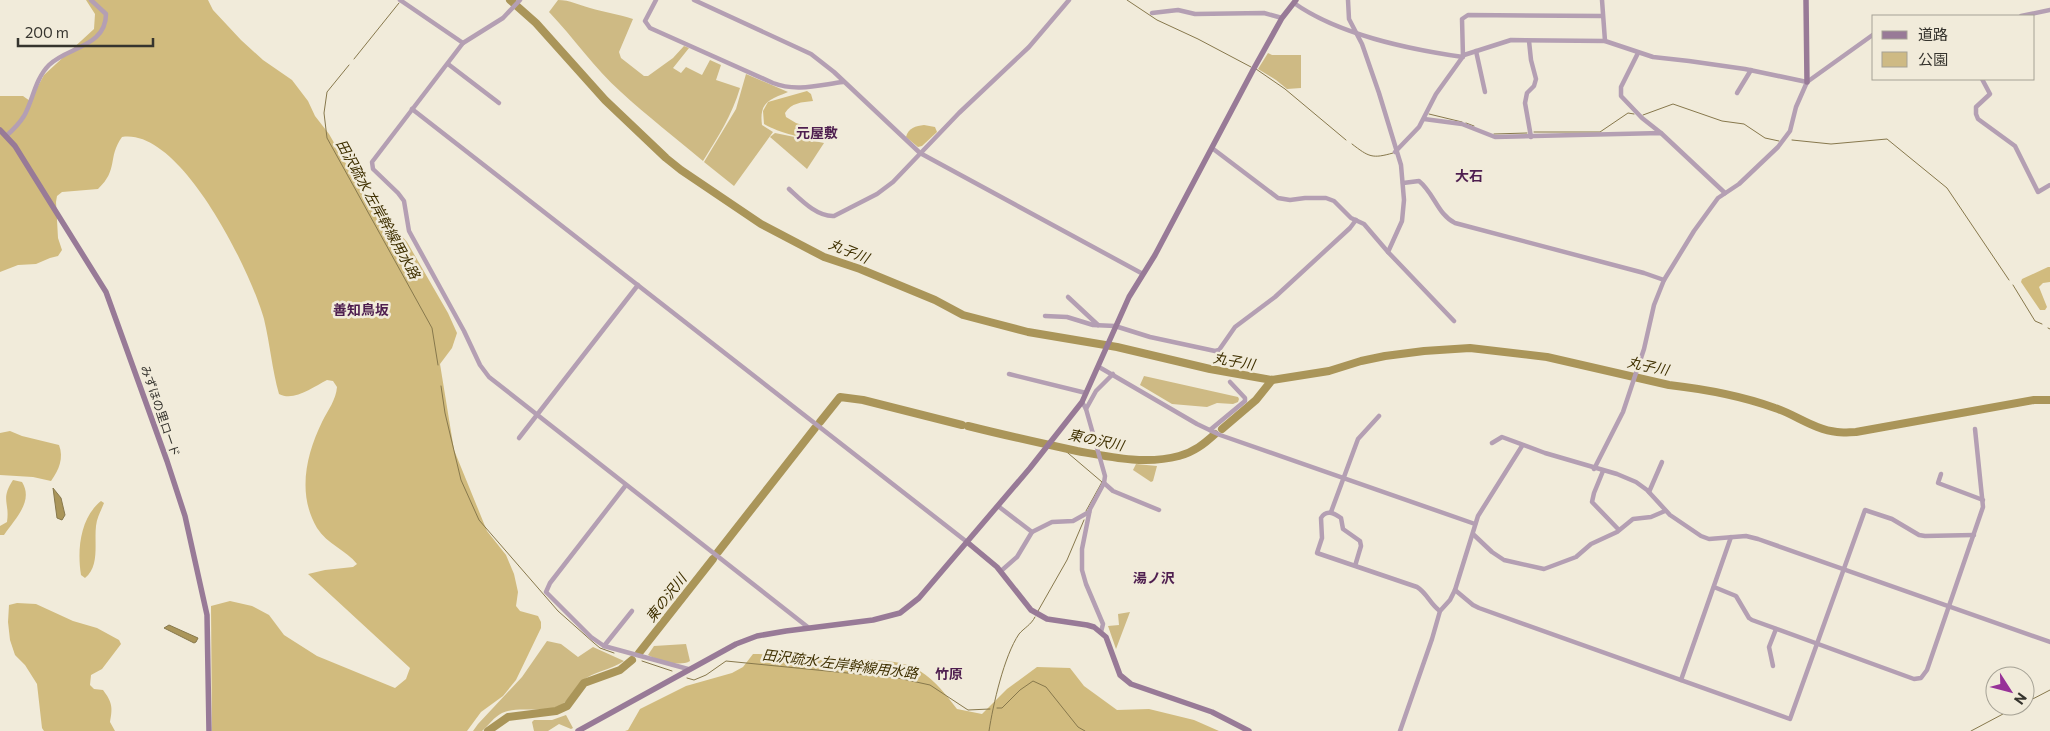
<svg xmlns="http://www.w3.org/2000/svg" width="2050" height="731" viewBox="0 0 2050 731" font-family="Commissioner,'Noto Sans JP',sans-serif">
<rect width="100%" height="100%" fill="#f1ebda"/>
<g fill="#ceba84">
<path d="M558 0C570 0 579 5 590 8 604 12 618 14 633 19L619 52 621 58 644 76H648L673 58 684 46 689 48 673 68 681 73 686 67 702 75 710 60 721 65 716 80 740 88C732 115 718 137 703 161 676 138 647 116 621 92 594 68 574 38 549 12Z"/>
<polygon points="1268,53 1272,55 1301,55 1301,88 1287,89 1276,80 1258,69"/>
<path d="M746 74 788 92C769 100 759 102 762 125L773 132 734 186 704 162 736 109Z"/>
<polygon points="775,133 824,143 807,169 770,137"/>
<polygon points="1144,376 1238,397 1239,399 1238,402 1233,404 1217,403 1207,407 1172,404 1140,385"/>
<polygon points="1136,464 1157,466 1153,481 1151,482 1133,470"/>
<polygon points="1130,612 1116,649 1108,626 1119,625 1118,614"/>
<path d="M547 641 561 644 578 657 593 647 624 661C611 670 594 671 582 681 574 688 570 701 559 706 542 714 520 705 502 713 494 717 489 725 482 731H473L478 724 522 677Z"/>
<path d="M686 644 690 661C680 667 658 661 648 655L654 646Z"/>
<polygon points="566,715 573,728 571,729 559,724 548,731 534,731 532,722 534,720 552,720"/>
</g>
<g fill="#d1bb7e">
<path d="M86 0H208L213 10 241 40 263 60 292 80 308 101 315 116 329 134 372 209 387 230 401 235 407 242 448 313 457 333 452 348 440 364 454 450 487 531 506 555 514 574 518 592 516 606 520 611 538 616 541 622V628L516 680 503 696 481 712 467 731H212L211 606 230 601 252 606 269 615 284 635 317 656 395 688 406 679 410 668 308 574 325 570 353 567 357 564C346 550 327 544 317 528 297 494 306 455 322 422 328 410 336 400 337 387L333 381 327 380C313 387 294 402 279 394 272 369 270 344 264 319 251 272 181 127 122 137 107 158 119 169 98 189L62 192 57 196 56 202 58 238 62 250 58 256 50 258 36 264 18 265 0 272V96H23L30 101 44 75 94 29 95 14Z"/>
<path d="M807 91 811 94 813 101C802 102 791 103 785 113L786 117 796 123 824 132 827 134V138C817 144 774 131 764 124L763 111 768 102Z"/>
<path d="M924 125 935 127 937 132 922 146 918 147 906 137C908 128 916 126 924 125Z"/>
<polygon points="2048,267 2050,267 2050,282 2043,283 2039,287 2047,307 2045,310 2040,310 2021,282 2022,279"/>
<path d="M10 431 22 436 59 445C64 458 59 470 51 481L33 477 0 475V433Z"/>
<path d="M13 480 22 482C34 501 15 519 4 535H0V526L7 522C10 502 0 500 13 480Z"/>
<path d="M101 501 104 503C101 511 97 517 96 526 94 543 100 566 85 578L81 575C77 550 80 518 101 501Z"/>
<path d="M17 603 36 604 73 621 97 628 119 640 121 644 102 669 91 675 90 685 94 689 103 690C112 702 113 707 110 722L115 731H44L42 728 37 684 25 665 15 655 10 640 8 622 9 605Z"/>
<path d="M753 654C772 654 789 657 807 659 838 662 894 654 920 671 936 681 946 695 957 709L982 714 1007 689 1037 667 1070 668 1084 686 1117 710 1149 709 1194 720 1219 731H625L628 730 640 709 686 686 732 673 743 667Z"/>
</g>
<g fill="#aa9559" stroke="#87784c">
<polygon points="53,488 61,498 65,515 62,520 57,518"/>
<polygon points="169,625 198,638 196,642 194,643 164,628"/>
</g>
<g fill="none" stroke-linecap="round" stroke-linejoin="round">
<g stroke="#87784c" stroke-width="1">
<polyline points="1127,0 1157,20 1198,39 1251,67"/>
<polyline points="354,59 399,3"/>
<polyline points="349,65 327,92 324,113 327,138 432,328 438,365"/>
<polyline points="1256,69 1285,89 1346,140"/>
<polyline points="1429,114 1462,122"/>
<polyline points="1643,115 1673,104 1722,121 1744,124 1765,138 1779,141"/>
<polyline points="1466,123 1474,126"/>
<polyline points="1534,132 1600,132 1628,113 1634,114"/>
<polyline points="1494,134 1527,133"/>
<polyline points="1792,140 1831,144 1887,139 1947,188 2009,280"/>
<path d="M1352 144C1369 157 1372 159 1393 153"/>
<polyline points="2013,285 2035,321 2042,324"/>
<polyline points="2048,328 2050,329"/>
<polyline points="441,386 445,413 461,480 479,520 558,611 594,643 600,648 614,653"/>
<polyline points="1062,448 1102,482 1086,511"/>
<polyline points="1038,611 1067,560 1084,520"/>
<polyline points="642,661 672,671"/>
<polyline points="687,678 694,680 706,675 726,661 898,678 930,685 968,710 990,709"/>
<polyline points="2025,703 2050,690"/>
<polyline points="997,708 1002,708 1020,690 1033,681 1046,687 1078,727 1085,731"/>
<polyline points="2008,712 2019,706"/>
<path d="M989 731C993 705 1004 656 1019 634 1024 628 1031 625 1035 617"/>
<polyline points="1971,731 2003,714"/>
</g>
<g stroke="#aa9559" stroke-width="8">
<path d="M510 0 536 23 605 100 666 158 681 170 761 224 801 245 824 257 860 269 935 300 963 315 1028 332 1117 347 1210 369 1272 380 1329 371 1361 361 1385 356 1424 351 1470 348 1547 357 1669 385C1704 389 1742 396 1775 408 1796 415 1815 430 1837 432 1843 433 1850 432 1856 432L2034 400H2050"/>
<polyline points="820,422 840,397 863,400 962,425"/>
<path d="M968 426C1004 435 1040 443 1077 451 1110 457 1145 465 1179 456 1194 452 1204 444 1215 434"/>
<polyline points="1222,429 1256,400 1272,380"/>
<polyline points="718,552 815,428"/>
<polyline points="639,653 713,559"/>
<polyline points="488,731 508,717 556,711 567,706 584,683 620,670 632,660"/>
</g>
<g stroke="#b49fb3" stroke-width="4.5">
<polyline points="400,0 463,43"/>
<polyline points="520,0 503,18 463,43 372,162 373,169 398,193 404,201 409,231 464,331 480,365 489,377 809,628"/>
<path d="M656 0 645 21 650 28 773 83C796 92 819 85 843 82"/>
<polyline points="694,0 811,54 834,72 920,153 1143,274"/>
<polyline points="1348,0 1349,19 1362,44 1379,93 1401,165 1404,200 1402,221 1388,252 1454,321"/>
<polyline points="1602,0 1605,41"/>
<path d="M1294 3C1339 35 1408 49 1463 57L1462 19 1468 15 1602 16"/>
<polyline points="1152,13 1178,10 1195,14 1264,13 1282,18"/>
<polyline points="2021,16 2050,10"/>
<polyline points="1529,41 1531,60 1536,79 1534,86 1527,93 1525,103 1531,137"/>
<polyline points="1476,51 1485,92"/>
<polyline points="1638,53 1621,87 1621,96 1642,118 1661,133"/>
<polyline points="448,64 499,103"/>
<polyline points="1982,79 1990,94 1976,107 1976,114 1978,119 2015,146 2038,192 2050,185"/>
<polyline points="1737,93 1751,70"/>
<polyline points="412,109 967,542"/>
<polyline points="1424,119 1462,124 1495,137 1661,133 1725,193"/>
<path d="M6 136C13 130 19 124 24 116 33 100 35 79 49 65 67 47 106 47 106 14L91 0"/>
<polyline points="1212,148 1278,198 1290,200 1305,198 1326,198 1334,201 1351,218 1364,224 1388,252"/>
<polyline points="1395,152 1419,127 1436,94 1464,55 1511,40 1605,41 1653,57 1689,61 1745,69 1807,82 1874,34"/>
<path d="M1403 183 1419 181C1434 193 1438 215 1455 223L1644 273 1664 280"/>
<path d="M789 189C801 200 817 217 834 216L877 194 893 182 959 113 1029 47 1069 0"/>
<polyline points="1068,297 1098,325"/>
<polyline points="1045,316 1067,317 1093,325 1115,326 1150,337 1215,351 1219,350 1235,327 1275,297 1350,228 1356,220"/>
<polyline points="1099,367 1197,424 1220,435 1475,524"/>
<polyline points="1009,374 1086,393"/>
<polyline points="1082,402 1086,409 1105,476 1104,483 1090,509 1082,549 1082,570 1086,584 1103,624 1101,632"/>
<polyline points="1086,409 1096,391 1113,374"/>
<polyline points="1210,430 1245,401 1245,398 1230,382"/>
<polyline points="519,438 638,285"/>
<polyline points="1492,443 1502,437 1545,453 1617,474 1636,482 1647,490 1670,515 1701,536 1709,539 1746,536 1758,539 2050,642"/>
<polyline points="1594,469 1623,412 1644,349 1654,305 1664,280 1694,231 1718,198 1739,184 1778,147 1790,131 1796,107 1807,82"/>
<polyline points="1603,471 1594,493 1592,502 1619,530"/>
<polyline points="1941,474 1938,483 1983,500"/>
<polyline points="1104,483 1113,491 1159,510"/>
<polyline points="626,485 550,583 546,592 591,637 604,646 688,669"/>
<polyline points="1649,492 1662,462"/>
<polyline points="998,506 1032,532 1052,522 1073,521 1089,512"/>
<polyline points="1331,512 1358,439 1379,416"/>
<polyline points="1474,535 1492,552 1504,560 1544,569 1576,557 1591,544 1617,532 1633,519 1651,517 1665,511"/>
<path d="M1355 566 1361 546 1360 541 1343 529 1341 518C1334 513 1326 509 1321 518L1322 538 1317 553 1417 587C1427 593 1430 604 1440 611"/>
<polyline points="1001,571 1017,557 1032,532"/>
<polyline points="1714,587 1736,596 1749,618 1752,620 1914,679 1921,678 1927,670 1983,507 1975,429"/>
<polyline points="1455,590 1473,605 1479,608 1790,719 1865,510 1892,519 1919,535 1925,536 1974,535"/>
<polyline points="604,646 632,611"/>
<polyline points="1773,666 1769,647 1776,629"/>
<polyline points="1681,680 1731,537"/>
<polyline points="1400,731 1432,639 1440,611 1450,600 1455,590 1478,516 1522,446"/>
</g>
<g stroke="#987a97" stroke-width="5.5">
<polyline points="1806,0 1807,82"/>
<polyline points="0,130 15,146 106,292 167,461 185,516 207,615 209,731"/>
<polyline points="967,542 997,567 1031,610 1047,619 1087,625 1094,627 1106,637 1120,675 1131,684 1212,712 1249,731"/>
<polyline points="578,731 736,644 757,636 786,631 873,620 900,613 919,598 1030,468 1082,402 1129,297 1155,255 1253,70 1282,18 1296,0"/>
</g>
</g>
<g text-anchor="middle" stroke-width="5" stroke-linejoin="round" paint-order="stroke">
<g font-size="12" fill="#36342e" stroke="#f1ebda">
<text transform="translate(160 411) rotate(71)" y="4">みずほの里ロード</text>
</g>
<g font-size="14" font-weight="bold" fill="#4e1e4f" stroke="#f1ebda">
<text x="817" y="138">元屋敷</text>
<text x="1469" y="181">大石</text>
<text x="361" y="315">善知鳥坂</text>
<text x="1154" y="583">湯ノ沢</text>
<text x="949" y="679">竹原</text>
</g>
<g font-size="14" font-style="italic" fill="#3f3000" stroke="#f1ebda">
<text transform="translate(378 209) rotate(61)" y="5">田沢疏水 左岸幹線用水路</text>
<text transform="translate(849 251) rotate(22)" y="5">丸子川</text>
<text transform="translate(1234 361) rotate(10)" y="5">丸子川</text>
<text transform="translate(1648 366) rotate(12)" y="5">丸子川</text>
<text transform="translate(1096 440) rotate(12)" y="5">東の沢川</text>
<text transform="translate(666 598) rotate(-52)" y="5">東の沢川</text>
<text transform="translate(840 664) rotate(7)" y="5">田沢疏水 左岸幹線用水路</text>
</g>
</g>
<rect x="1872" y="15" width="162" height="65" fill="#f1ebda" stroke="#a6a295"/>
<rect x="1882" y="31" width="25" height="8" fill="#987a97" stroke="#a6a295"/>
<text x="1918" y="40" font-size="15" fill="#36342e">道路</text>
<rect x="1882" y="52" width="25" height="15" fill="#ceba84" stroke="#a6a295"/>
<text x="1918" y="65" font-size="15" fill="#36342e">公園</text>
<g transform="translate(2010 691) rotate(126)"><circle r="24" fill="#f1ebda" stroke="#a6a295"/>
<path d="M0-4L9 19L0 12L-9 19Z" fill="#973298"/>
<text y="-8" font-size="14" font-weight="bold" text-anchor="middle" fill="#36342e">N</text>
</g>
<path d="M18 38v8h135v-8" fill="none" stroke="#36342e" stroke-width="2.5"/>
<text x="25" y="38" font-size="15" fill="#36342e" stroke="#f1ebda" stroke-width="4" paint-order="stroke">200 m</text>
</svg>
